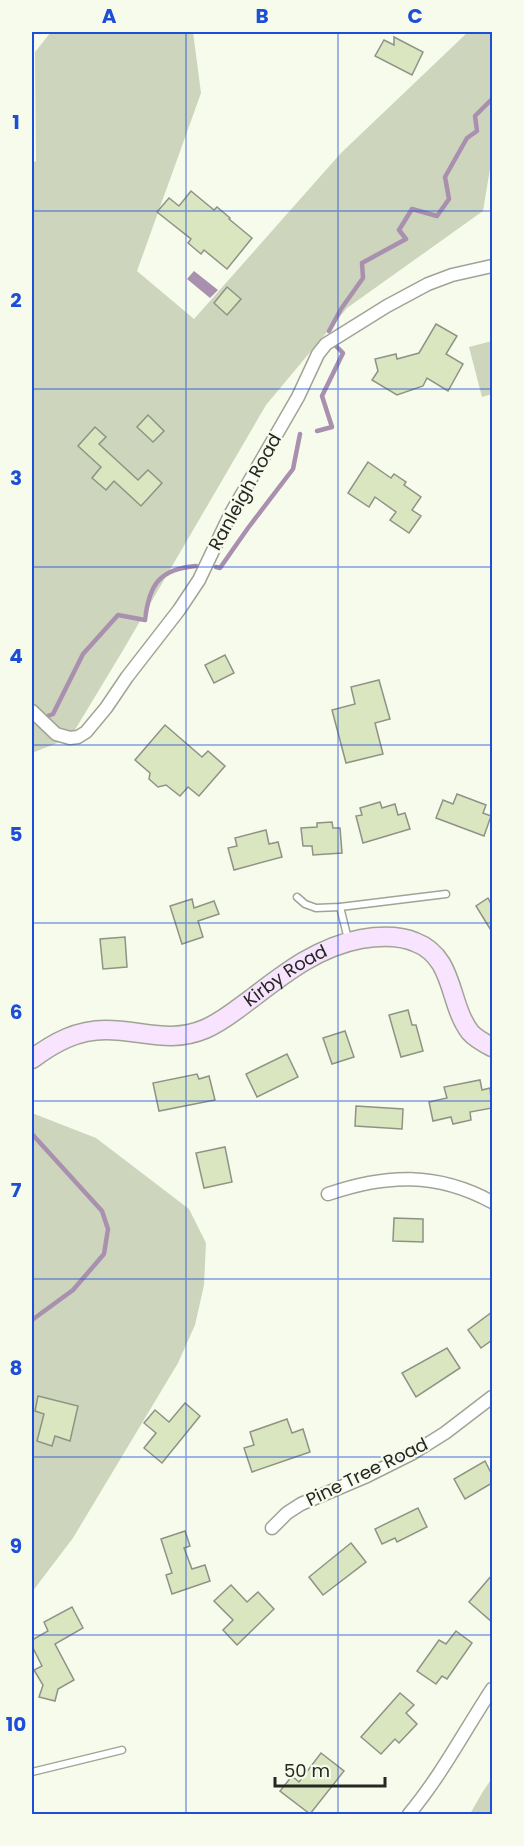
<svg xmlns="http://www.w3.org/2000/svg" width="524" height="1846" viewBox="0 0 524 1846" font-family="Poppins,sans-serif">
<rect width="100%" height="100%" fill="#f6fbec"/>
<g fill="#cdd5bc">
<polygon points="51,32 193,32 201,93 137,271 194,319 341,153 468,32 492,32 492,157 483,211 347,308 266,405 122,652 70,738 32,753 32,163 36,161 35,52"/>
<polygon points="492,341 492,394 482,397 469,347"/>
<polygon points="32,1113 96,1138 189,1209 206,1243 204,1285 195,1325 178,1363 73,1538 32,1592"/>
<polygon points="492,1778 492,1814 470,1814 482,1793"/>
</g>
<polygon fill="#a990af" points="194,271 218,290 210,298 187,279"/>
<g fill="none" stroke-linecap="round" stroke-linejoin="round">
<g stroke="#a990af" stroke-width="4.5">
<polyline points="329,331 341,309 363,278 362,263 406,239 399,230 412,209 437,216 449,199 445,177 467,138 477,131 475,116 492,99"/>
<polyline points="317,431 332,427 322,396 343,353 336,346"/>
<polyline points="216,567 220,568 248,528 293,469 300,434"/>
<path d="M48 716 53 714 83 654 118 615 145 620C149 585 159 569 196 566"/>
<polyline points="32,1134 102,1211 108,1229 104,1254 73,1290 32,1320"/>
</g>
</g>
<g fill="#dae6bf" stroke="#8f9386" stroke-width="1.5">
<polygon points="394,37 423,52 412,75 375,56 384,40 394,45"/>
<polygon points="191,191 214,210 217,207 230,218 229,219 252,238 227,269 204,250 201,254 188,243 191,239 157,212 169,198 179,206"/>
<polygon points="227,287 241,299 227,315 214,303"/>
<polygon points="436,324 457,336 446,354 463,364 448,391 427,378 423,386 397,395 372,380 378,371 375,359 396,354 397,359 419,353"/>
<polygon points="148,415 164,431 153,442 137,427"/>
<polygon points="95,427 106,437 99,444 138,480 148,470 162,483 141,506 114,481 106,490 92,478 101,467 78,446"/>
<polygon points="368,462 391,478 394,474 406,482 404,485 421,497 412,510 421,516 409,533 390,520 396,512 375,497 369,507 348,493"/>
<polygon points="225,655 234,673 214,683 205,665"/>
<polygon points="379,680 390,719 375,723 383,754 346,763 332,710 355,704 351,687"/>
<polygon points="165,725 202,757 208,751 225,766 199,796 188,787 180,796 166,785 158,787 149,779 150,773 135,760"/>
<polygon points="457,794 486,805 483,813 491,816 484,836 436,818 443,800 453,804"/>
<polygon points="380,802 382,808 395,804 398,815 405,813 410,829 363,843 356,816 362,815 360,808"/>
<polygon points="332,822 333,828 340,828 342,853 313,855 312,846 303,846 301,828 317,827 317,823"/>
<polygon points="266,830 269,844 278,842 282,857 234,870 228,848 237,846 235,838"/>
<polygon points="488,898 492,906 492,932 476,906"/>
<polygon points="192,899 194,908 214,901 219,914 198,921 203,937 182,944 170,906"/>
<polygon points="125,937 127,967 103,969 100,939"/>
<polygon points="408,1010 412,1025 416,1025 423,1051 401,1057 389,1015"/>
<polygon points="345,1031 354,1057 332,1064 323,1038"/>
<polygon points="287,1054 298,1077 257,1097 246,1074"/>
<polygon points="197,1074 199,1079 209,1076 215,1100 159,1111 153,1083"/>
<polygon points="480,1080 482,1090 490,1088 492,1108 470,1112 471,1120 453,1124 451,1117 433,1121 429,1102 447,1098 444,1087"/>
<polygon points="356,1106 403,1109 402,1129 355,1126"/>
<polygon points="225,1147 232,1182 204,1188 196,1153"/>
<polygon points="394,1218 423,1219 423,1242 393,1241"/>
<polygon points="492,1312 492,1340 481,1348 468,1330"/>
<polygon points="447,1348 460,1368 416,1397 402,1373"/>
<polygon points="38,1396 78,1406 70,1441 55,1436 52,1446 37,1441 44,1414 35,1411"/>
<polygon points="185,1403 200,1416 162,1463 144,1448 156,1433 144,1423 155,1410 169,1422"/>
<polygon points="287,1419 292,1433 303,1429 310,1452 252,1472 244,1448 254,1445 250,1432"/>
<polygon points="485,1461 492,1475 492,1483 465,1499 454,1479"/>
<polygon points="418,1508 427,1527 397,1542 395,1538 382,1544 375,1529"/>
<polygon points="185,1531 190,1546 184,1548 192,1569 205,1565 210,1581 172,1594 166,1575 172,1573 161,1539"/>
<polygon points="351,1543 366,1562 323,1595 309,1577"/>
<polygon points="492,1575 492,1622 469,1602"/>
<polygon points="231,1585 247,1602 258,1592 274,1609 237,1645 223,1630 233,1620 214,1601"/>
<polygon points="72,1607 83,1628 55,1644 74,1680 58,1689 55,1701 39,1697 43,1685 34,1670 42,1666 32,1646 32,1640 48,1631 44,1622"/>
<polygon points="456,1631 472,1643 447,1679 442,1676 436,1684 417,1671 439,1640 446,1644"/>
<polygon points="400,1693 414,1705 406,1713 417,1724 399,1743 395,1739 381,1754 361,1737"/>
<polygon points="321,1753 344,1771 310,1814 280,1791 292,1776 299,1782"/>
</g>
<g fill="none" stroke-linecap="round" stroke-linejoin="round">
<defs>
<g id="service">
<polyline points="297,897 305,904 316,908 340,907 446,894"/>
<polyline points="340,907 348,939"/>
<polyline points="32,1772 122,1750"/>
</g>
<g id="minor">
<polyline points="32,711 56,734 70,738 78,737 86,732 106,708 127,677 179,610 199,580 230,515 298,397 318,354 326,344 387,306 428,284 452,275 492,266"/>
<path d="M328 1194C386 1174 437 1172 492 1202"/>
<polyline points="272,1528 287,1513 301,1504 367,1476 413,1453 445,1433 492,1397"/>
<path d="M409 1814C441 1776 465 1730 492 1689"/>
</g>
<g id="secondary">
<path id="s1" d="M32 1059C55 1042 77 1030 106 1030 142 1030 170 1044 205 1029 222 1022 236 1010 251 999 285 973 318 947 361 939 379 936 398 935 415 942 455 957 448 1003 470 1032 476 1039 484 1043 492 1047"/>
</g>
</defs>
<use href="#service" stroke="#a0a496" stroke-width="9"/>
<use href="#minor" stroke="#a0a496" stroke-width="15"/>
<use href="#secondary" stroke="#a0a496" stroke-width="21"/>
<use href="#service" stroke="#fff" stroke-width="6"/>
<use href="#minor" stroke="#fff" stroke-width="12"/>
<use href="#secondary" stroke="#f8e4fe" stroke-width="18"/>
</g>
<path fill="none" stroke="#1d4ed8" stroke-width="1.5" stroke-opacity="0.55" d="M186 32V1814M338 32V1814M32 211H492M32 389H492M32 567H492M32 745H492M32 923H492M32 1101H492M32 1279H492M32 1457H492M32 1635H492"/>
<g text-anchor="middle" stroke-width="4.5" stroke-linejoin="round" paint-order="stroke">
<g font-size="18" fill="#252722" stroke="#f6fbec">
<text transform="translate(245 492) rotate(-61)" y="6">Ranleigh Road</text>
<text dy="6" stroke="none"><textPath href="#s1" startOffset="278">Kirby Road</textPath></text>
<text transform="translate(367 1472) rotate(-26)" y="6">Pine Tree Road</text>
</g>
</g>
<rect width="524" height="1846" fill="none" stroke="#f6fbec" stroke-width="66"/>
<path d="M275 1777v9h110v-9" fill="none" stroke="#252722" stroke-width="3"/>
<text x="284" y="1777" font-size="18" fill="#252722" stroke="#f6fbec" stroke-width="4.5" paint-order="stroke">50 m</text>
<rect x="33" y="33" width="458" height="1780" fill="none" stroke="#1d4ed8" stroke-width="2"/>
<g font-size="20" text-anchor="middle" font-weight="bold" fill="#1d4ed8">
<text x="109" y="23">A</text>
<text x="262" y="23">B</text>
<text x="415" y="23">C</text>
<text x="16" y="129">1</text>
<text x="16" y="307">2</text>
<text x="16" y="485">3</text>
<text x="16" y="663">4</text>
<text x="16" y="841">5</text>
<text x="16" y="1019">6</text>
<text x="16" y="1197">7</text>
<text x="16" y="1375">8</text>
<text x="16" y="1553">9</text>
<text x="16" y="1731">10</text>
</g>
</svg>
